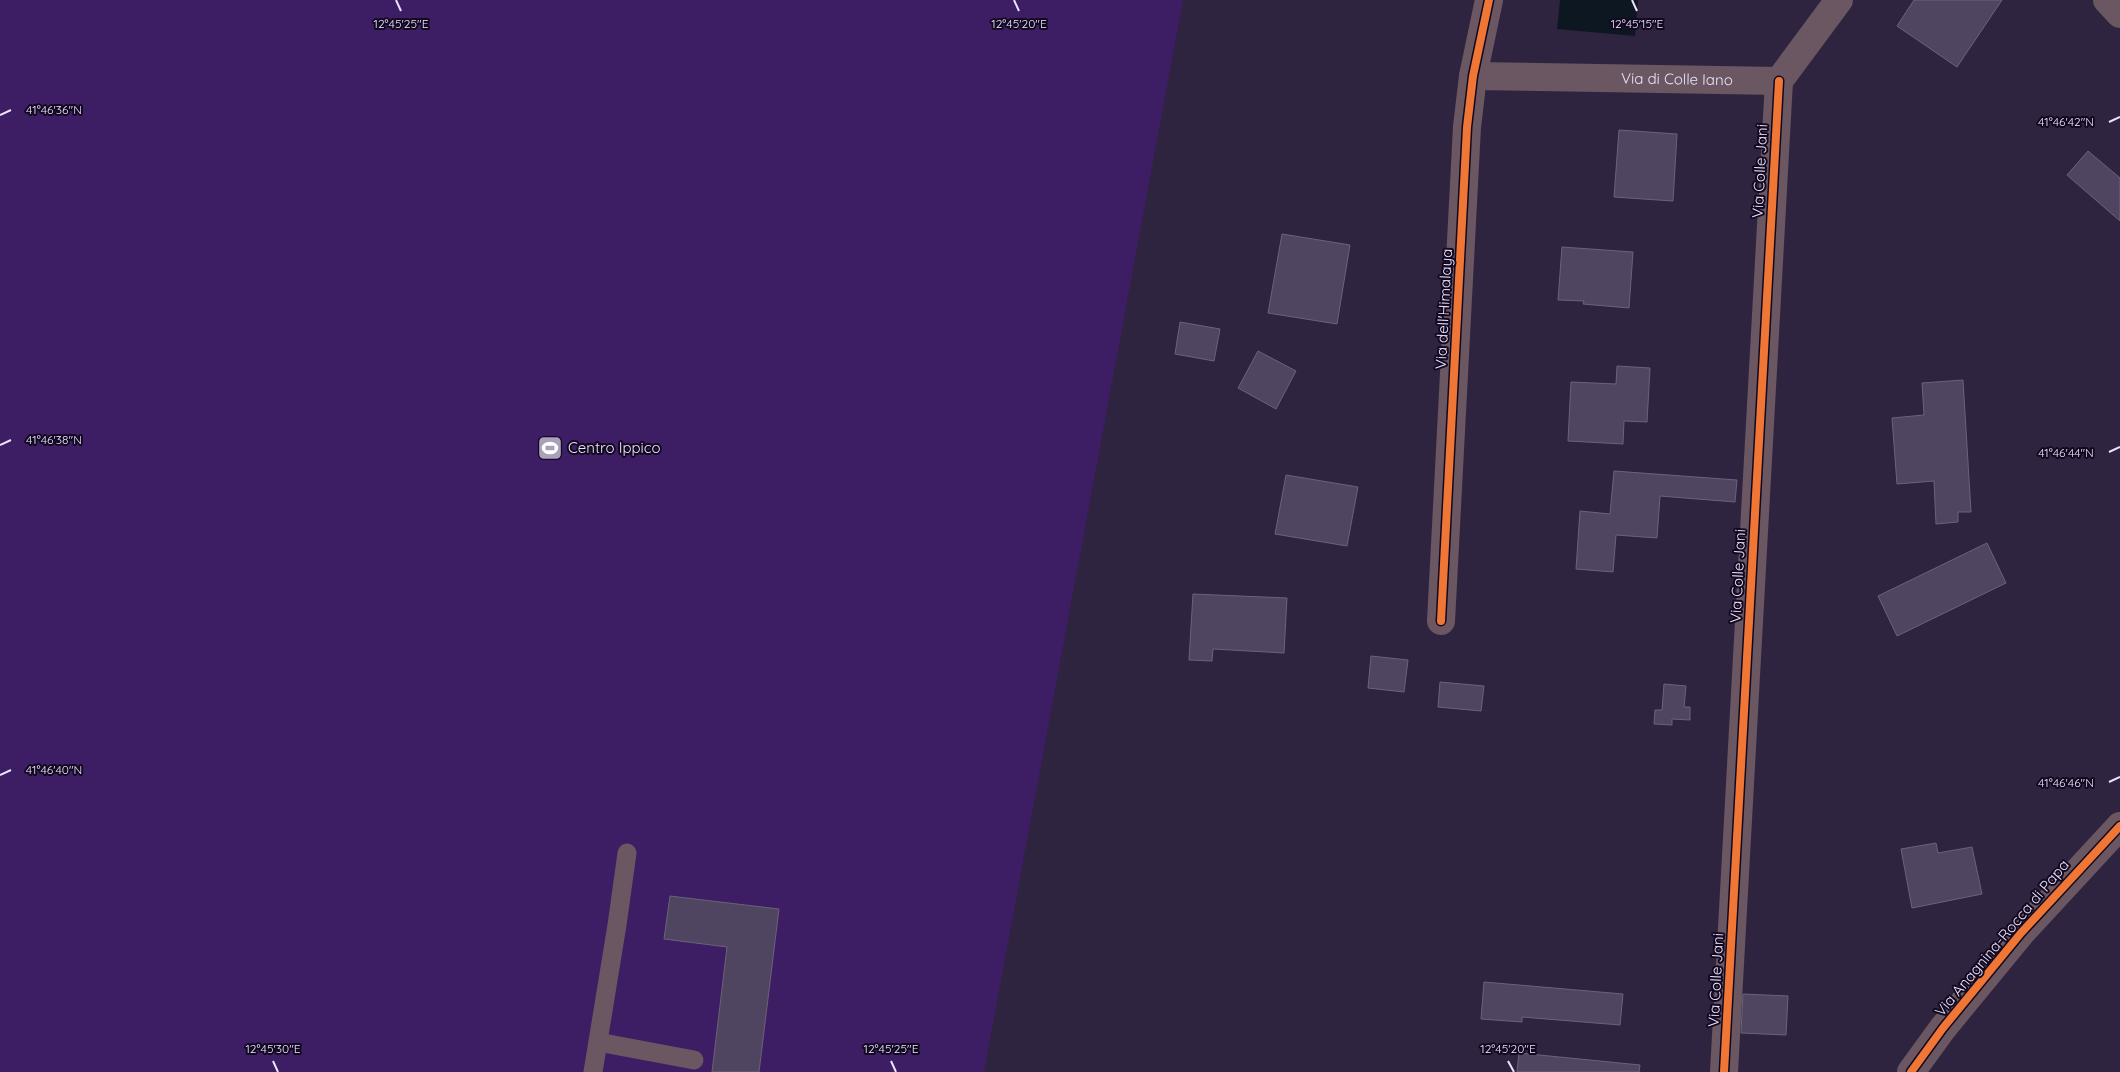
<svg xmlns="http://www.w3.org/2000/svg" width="2120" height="1072" viewBox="0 0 2120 1072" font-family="Quicksand,sans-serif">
<rect width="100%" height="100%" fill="#2f2440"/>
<polygon fill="#3d1d64" points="0,0 1183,0 984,1072 759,1072 779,909 670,896 665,939 727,947 712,1072 0,1072"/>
<polygon fill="#0c1722" points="1560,0 1638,0 1635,36 1557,29"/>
<g fill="#504561" stroke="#6b627a">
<polygon points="1914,0 2002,0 1957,67 1897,26"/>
<polygon points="1619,130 1677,134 1673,201 1614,197"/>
<polygon points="2088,151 2120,178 2120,221 2067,175"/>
<polygon points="1282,234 1350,245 1337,324 1268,313"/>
<polygon points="1562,247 1633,252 1629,308 1583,304 1584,301 1558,300"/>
<polygon points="1180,322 1220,329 1214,361 1175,354"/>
<polygon points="1258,351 1296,371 1276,409 1238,388"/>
<polygon points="1617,366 1650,368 1647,422 1624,421 1623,444 1568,441 1571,382 1616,384"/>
<polygon points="1963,380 1971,512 1958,512 1958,522 1936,524 1934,481 1897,484 1892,418 1924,415 1922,383"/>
<polygon points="1614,471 1737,480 1735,502 1660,496 1657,538 1616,535 1613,572 1576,569 1580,511 1610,514"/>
<polygon points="1286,475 1358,487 1347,546 1275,534"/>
<polygon points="1987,543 2006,583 1897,636 1878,596"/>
<polygon points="1193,594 1287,598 1284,653 1213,649 1212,661 1189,660"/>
<polygon points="1371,656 1408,660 1404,692 1368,688"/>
<polygon points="1440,682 1484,686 1481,711 1438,707"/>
<polygon points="1664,684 1686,686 1684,707 1690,707 1690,720 1672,719 1672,725 1654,724 1655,710 1662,710"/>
<polygon points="1936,843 1938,853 1972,847 1982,894 1912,908 1901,849"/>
<polygon points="670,896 779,909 759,1072 712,1072 727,947 664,939"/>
<polygon points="1484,982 1623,994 1620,1025 1522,1017 1522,1022 1481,1019"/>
<polygon points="1743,994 1788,996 1786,1035 1741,1033"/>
<polygon points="1519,1053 1640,1065 1639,1072 1517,1072"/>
</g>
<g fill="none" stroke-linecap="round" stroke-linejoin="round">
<g stroke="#6a5761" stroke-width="19">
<polyline points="598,1042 694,1060"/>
<polyline points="593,1072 617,925 627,853"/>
</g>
<g stroke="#6a5761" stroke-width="28">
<polyline points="2107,0 2120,14"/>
<path id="s1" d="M1473 76 1779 81 1839 0"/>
<polyline points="1441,621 1467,127 1473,76 1489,0"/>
<polyline points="1724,1072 1779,81"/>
<polyline points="1911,1072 1943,1028 2021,933 2120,826"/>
</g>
<defs>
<g id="cycleway">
<polyline points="1441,621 1467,127 1473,76 1489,0"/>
<polyline points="1724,1072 1779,81"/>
<polyline points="1911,1072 1943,1028 2021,933 2120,826"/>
</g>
</defs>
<use href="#cycleway" stroke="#120920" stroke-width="11"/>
<use href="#cycleway" stroke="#f07635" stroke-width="8"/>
</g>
<path fill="none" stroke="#ebe3fe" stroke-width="2" d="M396 0 401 11M1014 0 1019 11M1632 0 1637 11M0 115 11 110M2109 122 2120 117M0 445 11 440M2109 452 2120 447M0 775 11 770M2109 782 2120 777M273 1061 278 1072M891 1061 896 1072M1508 1061 1514 1072"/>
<defs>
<symbol id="stadium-square" viewBox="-11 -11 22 22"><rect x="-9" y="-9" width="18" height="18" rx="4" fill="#a9a0bc" stroke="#120920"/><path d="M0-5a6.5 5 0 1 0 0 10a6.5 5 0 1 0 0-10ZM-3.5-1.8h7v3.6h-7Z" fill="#fff"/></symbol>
</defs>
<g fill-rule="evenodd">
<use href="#stadium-square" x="536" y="434" width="28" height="28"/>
</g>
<g text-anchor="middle" stroke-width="4" stroke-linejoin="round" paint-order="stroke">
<g font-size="15" fill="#ebe3fe" stroke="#120920">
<text dy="5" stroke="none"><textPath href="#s1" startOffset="204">Via di Colle Iano</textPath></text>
<text transform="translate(1760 171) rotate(-87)" y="5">Via Colle Jani</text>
<text transform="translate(1444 309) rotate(-87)" y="5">Via dell'Himalaya</text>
<text transform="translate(1738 576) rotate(-87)" y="5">Via Colle Jani</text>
<text transform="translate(2002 938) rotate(-50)" y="5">Via Anagnina-Rocca di Papa</text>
<text transform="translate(1716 980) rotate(-87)" y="5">Via Colle Jani</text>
</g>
<g font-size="15" fill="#ebe3fe" stroke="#120920" text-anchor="start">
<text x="568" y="453">Centro Ippico</text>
</g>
</g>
<g font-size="12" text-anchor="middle" fill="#ebe3fe" stroke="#120920" stroke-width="4" stroke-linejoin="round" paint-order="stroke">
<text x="401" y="28">12°45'25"E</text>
<text x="1019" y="28">12°45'20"E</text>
<text x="1637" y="28">12°45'15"E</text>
<text x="54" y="114">41°46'36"N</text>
<text x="2066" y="126">41°46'42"N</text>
<text x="54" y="444">41°46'38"N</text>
<text x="2066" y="457">41°46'44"N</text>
<text x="54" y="774">41°46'40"N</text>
<text x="2066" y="787">41°46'46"N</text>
<text x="273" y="1053">12°45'30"E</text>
<text x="891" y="1053">12°45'25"E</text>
<text x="1508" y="1053">12°45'20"E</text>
</g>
</svg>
